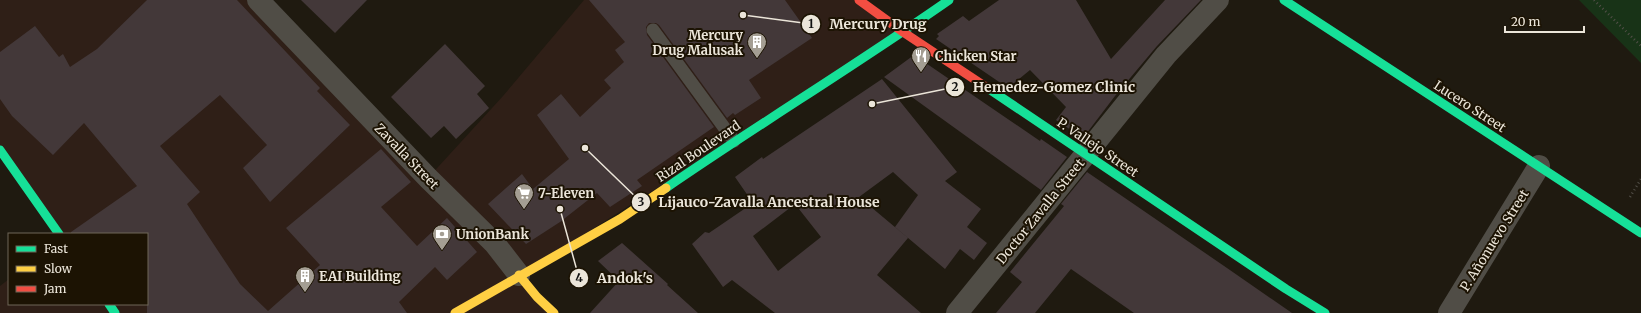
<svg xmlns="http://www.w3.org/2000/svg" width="1641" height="313" viewBox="0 0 1641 313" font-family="Merriweather,serif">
<rect width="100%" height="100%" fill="#1f1a10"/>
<polygon fill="#2f1f17" points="0,0 258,0 428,178 503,96 584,0 859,0 903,32 520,275 559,313 0,313 0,286 9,279 9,304 147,304 147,234 59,234 0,152"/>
<polygon fill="#183317" points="1579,0 1641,0 1641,63"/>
<g fill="#433839" fill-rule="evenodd">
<polygon points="147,0 237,0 320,88 317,91 350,125 270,202 243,168 267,145 220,95 160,146 200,192 187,204 240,284 268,311 320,265 286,228 381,149 411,182 381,207 417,246 447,218 477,252 447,280 435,267 399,302 407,313 147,313 147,234 71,234 71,232 137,186 84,123 53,155 12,116 0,99 0,52 35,26 59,57 63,54 70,67 97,49"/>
<polygon points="301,0 367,0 335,33"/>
<polygon points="589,0 785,0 812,38 749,80 761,98 735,115 733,113 727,118 659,25 656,23 649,23 646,27 647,35 714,127 637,180 642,186 610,207 597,193 560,222 526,244 488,204 522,174 533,189 569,159 537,115 561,94 580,117 611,88 604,80 624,62 615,50 625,42"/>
<polygon points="999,0 1076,0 1111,59 1165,0 1201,0 1157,46 1115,96 1083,138 1056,120 1066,107 1030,70 1008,88 936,39 939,36 937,34 963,16 969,21"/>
<polygon points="445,44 485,86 477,94 489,108 456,139 444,126 431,138 391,97"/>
<polygon points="914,55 1040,141 1041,139 1067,157 1041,190 884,77"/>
<path d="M882 79 957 172 945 181 981 209 967 227 987 243 974 260 960 249 945 269 895 227 918 195 893 172 859 197 908 238 877 275 921 313H775L732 280 723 287 692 244 705 232 709 233 753 203 735 177 762 157 763 159ZM795 204 821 237 778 271 753 236Z"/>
<polygon points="1087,172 1227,268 1292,313 1134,313 1071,269 1035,313 996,313 1022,282 1010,272 1064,206 1061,204"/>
<polygon points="622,243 668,284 667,285 698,313 590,313 619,281 598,261"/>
</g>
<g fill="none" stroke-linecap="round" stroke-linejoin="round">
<g stroke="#535049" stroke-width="2.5" stroke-dasharray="1 3" stroke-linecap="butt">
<polyline points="1594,0 1641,46"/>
<polyline points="1630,197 1641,179"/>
</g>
<polyline stroke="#504d46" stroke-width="13" points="653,30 734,141"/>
<g stroke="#504d46" stroke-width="22">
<polyline points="258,0 428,178 495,244 519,275"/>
<polyline points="957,313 1166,55 1218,0"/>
<polyline points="1449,313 1539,166"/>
</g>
<g stroke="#16e098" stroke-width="9">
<polyline points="1284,0 1641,233"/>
<polyline points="989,89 1286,289 1325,313"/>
<polyline points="0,150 59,234"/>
<path d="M666 188C759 124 856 65 949 0"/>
<polyline points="109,304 115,313"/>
</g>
<g stroke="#ffcf43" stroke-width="9">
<polyline points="519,275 537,297 554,313"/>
<polyline points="455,313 620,219 666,188"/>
</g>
<polyline stroke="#f24e42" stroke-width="9" points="859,0 903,32 989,89"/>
</g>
<defs>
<symbol id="building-pin" viewBox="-11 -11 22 30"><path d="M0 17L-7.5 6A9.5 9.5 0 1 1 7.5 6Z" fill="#a49e93" stroke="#1c1303"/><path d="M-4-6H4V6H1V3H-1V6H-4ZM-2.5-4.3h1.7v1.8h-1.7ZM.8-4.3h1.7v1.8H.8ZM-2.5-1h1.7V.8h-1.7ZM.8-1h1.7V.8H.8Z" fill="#fff"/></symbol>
<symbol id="restaurant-pin" viewBox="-11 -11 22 30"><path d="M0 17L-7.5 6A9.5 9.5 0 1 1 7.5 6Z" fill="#a49e93" stroke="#1c1303"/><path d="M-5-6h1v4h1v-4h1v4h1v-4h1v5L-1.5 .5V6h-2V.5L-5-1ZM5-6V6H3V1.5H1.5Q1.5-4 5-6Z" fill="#fff"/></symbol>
<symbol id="supermarket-pin" viewBox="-11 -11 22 30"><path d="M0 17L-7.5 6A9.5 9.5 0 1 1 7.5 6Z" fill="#a49e93" stroke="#1c1303"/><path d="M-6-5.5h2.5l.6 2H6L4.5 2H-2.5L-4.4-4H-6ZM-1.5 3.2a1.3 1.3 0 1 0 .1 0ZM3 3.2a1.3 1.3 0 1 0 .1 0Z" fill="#fff"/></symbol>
<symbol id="bank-pin" viewBox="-11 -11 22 30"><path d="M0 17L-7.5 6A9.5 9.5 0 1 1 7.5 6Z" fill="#a49e93" stroke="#1c1303"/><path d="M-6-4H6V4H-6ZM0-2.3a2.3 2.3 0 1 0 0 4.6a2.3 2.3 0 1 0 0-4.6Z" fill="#fff"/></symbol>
</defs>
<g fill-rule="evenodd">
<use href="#building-pin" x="746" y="31" width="22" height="30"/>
<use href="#restaurant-pin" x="910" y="45" width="22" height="30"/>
<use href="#supermarket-pin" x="513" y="182" width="22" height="30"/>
<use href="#bank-pin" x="431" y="223" width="22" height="30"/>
<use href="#building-pin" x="294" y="265" width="22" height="30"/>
</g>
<g text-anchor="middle" stroke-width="4" stroke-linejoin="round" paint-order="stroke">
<g font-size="13" font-weight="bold" fill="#ebe5d9" stroke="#1c1303" text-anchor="start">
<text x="743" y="40" text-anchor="end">Mercury<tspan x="743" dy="15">Drug Malusak</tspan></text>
<text x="935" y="61">Chicken Star</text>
<text x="538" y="198">7-Eleven</text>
<text x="456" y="239">UnionBank</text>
<text x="319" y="281">EAI Building</text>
</g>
<g font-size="13" fill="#ebe5d9" stroke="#1c1303">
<text transform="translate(1470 106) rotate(33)" y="5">Lucero Street</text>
<text transform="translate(1098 147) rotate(34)" y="5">P. Vallejo Street</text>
<text transform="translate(698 151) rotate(-34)" y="5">Rizal Boulevard</text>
<text transform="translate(407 156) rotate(46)" y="5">Zavalla Street</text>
<text transform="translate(1040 211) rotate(-51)" y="5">Doctor Zavalla Street</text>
<text transform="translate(1494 240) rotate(-58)" y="5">P. Añonuevo Street</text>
</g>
</g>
<path fill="none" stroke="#ebe5d9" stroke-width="1.5" d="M743 15L811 24M872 104L955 87M585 148L641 202M560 209L579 278"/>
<g fill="#ebe5d9" stroke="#1c1303" stroke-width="1.5">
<circle cx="743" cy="15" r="4"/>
<circle cx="872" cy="104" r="4"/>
<circle cx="585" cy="148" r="4"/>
<circle cx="560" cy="209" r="4"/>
<circle cx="811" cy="24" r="10"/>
<circle cx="955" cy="87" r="10"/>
<circle cx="641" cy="202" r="10"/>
<circle cx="579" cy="278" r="10"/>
</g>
<g font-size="12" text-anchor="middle" font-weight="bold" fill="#111">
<text x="811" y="28">1</text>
<text x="955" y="91">2</text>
<text x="641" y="206">3</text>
<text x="579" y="282">4</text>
</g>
<g font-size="14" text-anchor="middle" font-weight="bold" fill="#ebe5d9" stroke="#1c1303" stroke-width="4" stroke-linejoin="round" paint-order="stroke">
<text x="878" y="29">Mercury Drug</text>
<text x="1054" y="92">Hemedez-Gomez Clinic</text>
<text x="769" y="207">Lijauco-Zavalla Ancestral House</text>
<text x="625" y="283">Andok's</text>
</g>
<rect x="8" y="233" width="140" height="72" fill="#1c1303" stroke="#6f6759"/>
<rect x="16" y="246" width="20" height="6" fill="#16e098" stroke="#6f6759"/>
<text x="44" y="253" font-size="12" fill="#ebe5d9">Fast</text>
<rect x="16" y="266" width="20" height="6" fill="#ffcf43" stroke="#6f6759"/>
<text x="44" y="273" font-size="12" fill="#ebe5d9">Slow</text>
<rect x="16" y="286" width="20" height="6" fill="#f24e42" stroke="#6f6759"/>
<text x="44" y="293" font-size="12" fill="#ebe5d9">Jam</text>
<path d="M1505 26v6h79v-6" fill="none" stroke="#ebe5d9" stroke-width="2"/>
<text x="1511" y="26" font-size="12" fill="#ebe5d9" stroke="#1c1303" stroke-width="3" paint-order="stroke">20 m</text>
</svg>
